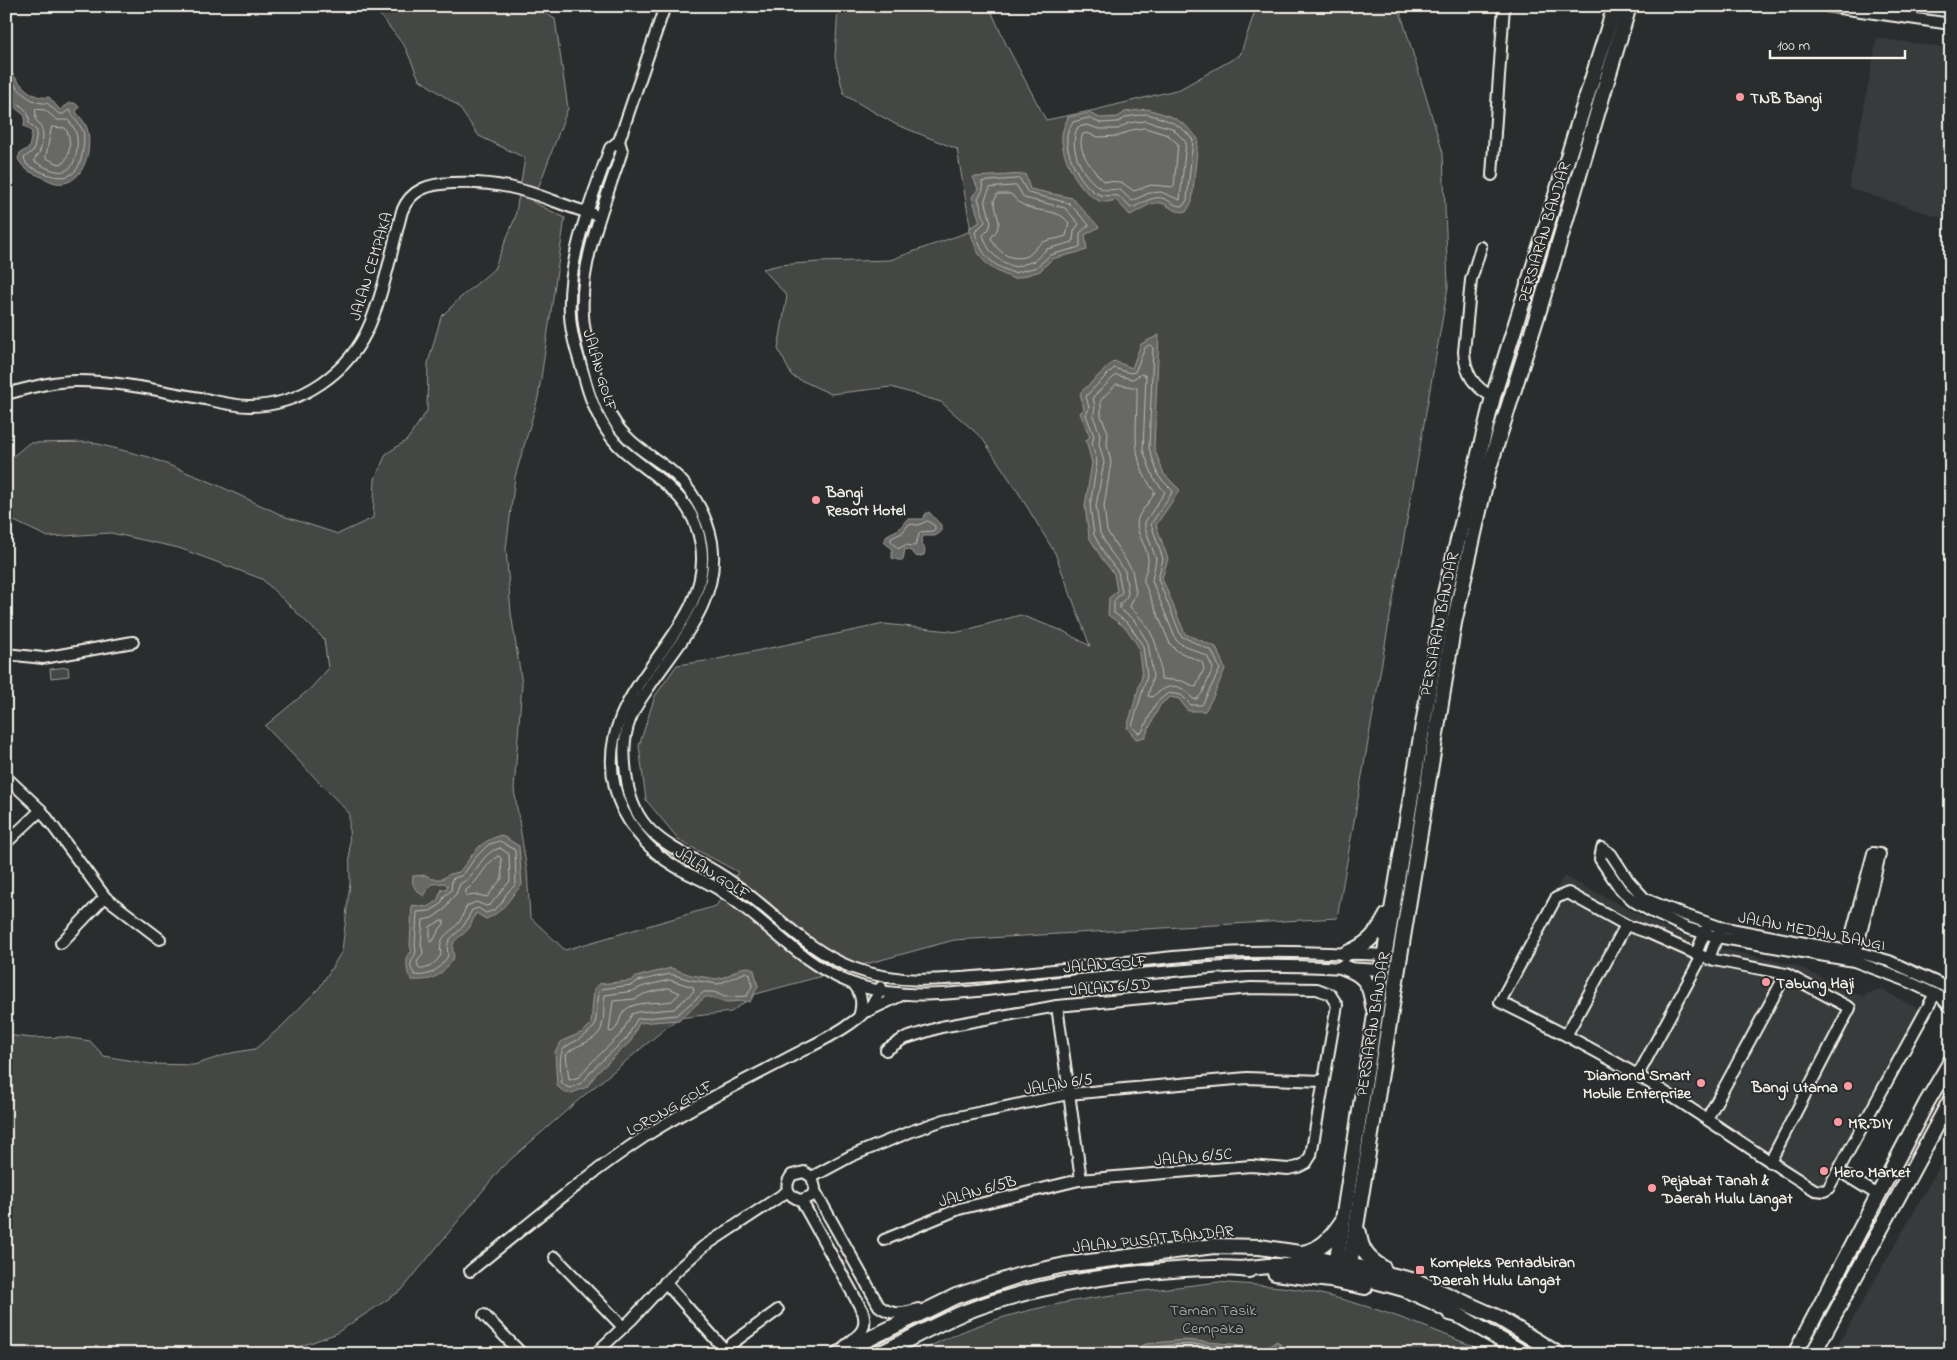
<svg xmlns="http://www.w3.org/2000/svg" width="1957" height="1360" viewBox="0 0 1957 1360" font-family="'Indie Flower',sans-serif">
<rect width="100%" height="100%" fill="#2a2d2e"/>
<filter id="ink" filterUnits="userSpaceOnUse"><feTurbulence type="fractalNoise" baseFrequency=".02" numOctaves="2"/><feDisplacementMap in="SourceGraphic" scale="10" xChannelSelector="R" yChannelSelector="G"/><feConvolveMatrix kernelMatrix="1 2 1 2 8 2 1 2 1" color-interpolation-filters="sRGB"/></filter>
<g filter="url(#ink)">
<g fill="#373a3a">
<polygon points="1877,38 1951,48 1951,221 1849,188"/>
<polygon points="1564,876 1665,928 1713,947 1794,965 1864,997 1866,994 1881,989 1922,1011 1823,1188 1817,1187 1777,1163 1842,1039 1771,1172 1703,1125 1615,1070 1557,1036 1492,1008 1554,892"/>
<polygon points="1951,1146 1951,1354 1833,1354"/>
</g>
<g fill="#444645" stroke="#9c9c96">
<polygon points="373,6 533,6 555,19 568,108 533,202 565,218 538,398 515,477 506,549 511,613 522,684 514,789 527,871 530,917 565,950 716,906 738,872 680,841 646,800 639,746 655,696 677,665 713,660 884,624 959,632 1020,615 1063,631 1090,646 1055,553 1018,492 982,438 941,402 891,387 831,394 792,376 778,349 787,296 763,269 779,265 819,262 890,260 971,231 957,149 895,124 844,95 835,58 838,6 989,6 1006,44 1046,120 1095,110 1180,89 1240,55 1254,14 1254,6 1397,6 1401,14 1443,153 1448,287 1337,918 954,940 756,994 731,1012 678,1018 581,1098 502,1167 402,1290 335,1334 279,1354 6,1354 6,1035 32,1038 64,1037 90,1041 104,1056 151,1064 194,1065 231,1053 255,1049 282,1026 320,987 342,951 350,883 349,813 265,726 311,688 328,669 324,639 262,579 179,548 111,533 48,537 12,520 6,513 6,462 29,443 90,442 149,457 213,483 286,517 338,534 373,518 375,479 386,454 407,440 427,411 428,363 441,317 460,298 494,269 515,218 525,158 479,136 458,106 419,79 405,47"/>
<polygon points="68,667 69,676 51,678 50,669"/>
<path d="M1218 1282C1246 1285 1275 1285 1302 1290 1367 1303 1430 1327 1490 1354H916C1008 1301 1116 1295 1218 1282Z"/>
</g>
<g fill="#676866" stroke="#9f9f9a">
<path d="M6 66C18 80 29 100 49 97L60 110 69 103H75L79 107 76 112C81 118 87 124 88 132 92 153 82 187 56 183 51 182 46 179 42 177 30 172 25 171 18 159L20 153 29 148 32 132 24 126 25 116 12 105 6 108Z"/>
<path d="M1147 109C1171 116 1183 119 1198 139L1192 202 1186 212C1172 211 1175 210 1164 204 1154 199 1139 211 1130 215L1116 200C1112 201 1108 202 1104 202 1082 199 1060 156 1062 136 1062 130 1066 123 1068 117L1089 113 1100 118 1118 117 1125 112Z"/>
<path d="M1025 174 1030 189 1072 198 1099 227 1085 235 1087 250 1052 259 1040 271 1014 279C983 266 979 260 969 228L980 222 972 197 978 189 973 177Z"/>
<polygon points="1159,335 1154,448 1164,474 1180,490 1156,525 1168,559 1162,578 1185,634 1216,647 1225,669 1213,697 1205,711 1188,711 1179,699 1170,697 1160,705 1145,737 1136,739 1127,728 1142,676 1138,646 1126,628 1108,615 1109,598 1117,591 1114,574 1101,557 1089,537 1085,506 1092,463 1086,440 1090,437 1080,413 1084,409 1080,393 1114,361 1132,368 1141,344"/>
<polygon points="929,512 941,525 941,532 935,536 923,536 921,543 925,549 924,555 917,557 911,551 905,549 903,560 898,560 892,558 892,549 884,542 887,535 899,529 907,519 923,519 925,514"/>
<path d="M501 835 519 846 522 885C508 899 504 912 486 919L476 913C473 918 472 924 469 928 459 941 449 937 454 957 440 976 436 981 412 980 406 971 406 965 408 954L412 952 410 946 412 905 427 907 437 901 442 889H446L448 886 444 883 431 884 424 896C416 891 411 886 413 876L426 875 432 879H442L450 874 459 872C475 853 475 844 501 835Z"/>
<path d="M749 967 754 970 758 986 750 1002C740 1000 733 1002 725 1002 717 1001 714 996 705 997L679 1020 639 1023 631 1041 597 1073 587 1087 572 1093H565L557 1086 555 1052 562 1041 583 1032 591 1024 594 989 598 984 630 981 636 977 671 968 691 975 717 979 727 976 741 968Z"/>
<polygon points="1183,1340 1268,1347 1277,1341 1281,1345 1279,1354 1123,1354 1146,1344"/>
</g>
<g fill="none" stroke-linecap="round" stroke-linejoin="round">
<g stroke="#bcbab4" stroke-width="1">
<path d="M6 74C18 88 28 104 47 103L59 114H63L69 110 71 111C73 119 80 124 83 131 85 138 83 148 82 155 76 189 48 176 27 165L24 158 34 150 37 131 29 123C30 111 24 108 14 101L6 103"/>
<path d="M36 109 45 110 57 120H68C71 124 75 128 76 133 79 142 77 165 67 170 58 175 42 166 34 161 35 157 39 155 40 151 44 139 45 129 36 120Z"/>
<path d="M1147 114C1167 120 1180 123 1193 140L1187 200 1183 206C1174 206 1172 202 1165 199 1153 194 1141 205 1131 208L1118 196C1111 195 1105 197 1098 194 1082 187 1065 154 1067 137 1067 132 1071 126 1073 122L1088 118 1100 123 1118 122 1127 117Z"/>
<path d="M1146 121 1172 128 1186 142 1180 200 1161 192 1149 193 1132 201 1120 190C1114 188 1107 192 1101 188 1082 178 1067 146 1078 127L1087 125 1099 129H1118L1129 123Z"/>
<path d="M52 127 65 128C72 137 71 155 63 163L59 164 46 158Z"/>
<path d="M1145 128 1168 135 1178 144 1174 187 1151 185 1134 191 1121 182 1104 181C1093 171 1075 149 1083 134L1087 133 1098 137 1119 136 1132 130Z"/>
<path d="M1020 179 1028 193 1069 203 1089 225 1080 233V247L1050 255 1037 267 1014 273C991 265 982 256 975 232L985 222 978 198 983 190 982 182Z"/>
<path d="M1017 186 1024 198 1065 208 1079 224 1074 231 1073 242 1047 249 1034 261 1015 267C998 261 988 253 983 235L989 229 991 223 985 199 990 188Z"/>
<path d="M998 194H1011C1029 219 1054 203 1069 223L1066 236C1059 239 1050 239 1043 242 1037 245 1034 252 1029 255 1012 263 998 253 991 238L997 230 999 222 994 201Z"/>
<polygon points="1150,345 1153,348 1149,448 1159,477 1173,491 1151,524 1163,559 1158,579 1181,636 1212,651 1220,669 1202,705 1191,705 1181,695 1168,693 1156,703 1142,732 1138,733 1132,726 1147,676 1143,646 1129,624 1114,613 1114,601 1122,592 1118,572 1105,555 1094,535 1090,506 1097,462 1092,443 1094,436 1086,415 1089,408 1086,396 1114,368 1130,373 1135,372 1145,348"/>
<path d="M1142 374 1146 376 1143 450 1154 479 1165 492 1145 522V528L1156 559 1152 581 1176 640 1181 644 1207 656 1213 668 1203 692 1197 699H1193C1179 681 1168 684 1152 697L1148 696 1153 676 1148 643 1134 620 1120 609V604L1126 598 1128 593 1125 571 1110 551 1100 533 1096 506 1104 462 1099 444 1100 434 1093 416 1095 408 1093 397 1116 375 1132 379Z"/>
<path d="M1117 384 1137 388C1138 427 1128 459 1155 492 1151 501 1143 508 1139 516 1132 531 1147 544 1148 559 1149 567 1143 574 1144 582L1170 644 1177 651 1202 662 1204 669 1196 687 1182 681 1161 679C1159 645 1154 630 1130 607L1136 592 1132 570 1107 531 1104 506 1111 462 1107 445 1108 432 1101 416V400Z"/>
<polygon points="928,521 935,526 935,529 933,531 920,532 915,546 905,545 898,549 891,541 891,538 902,533 909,524 918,525"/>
<path d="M500 841 515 850 516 884 506 894 502 903 494 910 486 913 478 908 472 910C469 915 467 921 464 925 454 939 445 935 448 956 439 969 431 977 415 975 407 964 412 962 416 952L415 945 417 912 430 911 440 905 445 895 451 891 452 879 463 875 475 858 488 845Z"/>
<path d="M500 848 509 854 510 881 490 905 486 906 476 902 467 906C464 910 463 916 460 921 450 935 438 933 441 955 435 963 429 970 419 969L417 962 423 953 421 944 423 920 432 918 445 909 450 900 456 894 460 884C477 877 480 852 500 848Z"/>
<path d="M498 856 501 858 502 878 487 897 478 895 466 896V890C480 881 484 864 498 856Z"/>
<polygon points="441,921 444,921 444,924 439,930 433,941 430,942 430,927"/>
<path d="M747 972 750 974 752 986 747 996 725 997 714 992H704L677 1015 637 1019 627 1038 593 1069 583 1082 571 1088 567 1087 562 1083C555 1033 570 1054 595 1026L599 992 601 989 632 985 638 981 670 974 691 980 718 984Z"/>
<path d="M670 980 693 987 694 991 674 1009 638 1012 632 1014 621 1034 589 1065 579 1077 569 1080 566 1055C575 1043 598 1043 602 1026 605 1016 603 1005 605 995L633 991 641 987Z"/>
<path d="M669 988 680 993 672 1001C658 1004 635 1000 624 1011 619 1018 619 1027 612 1032L609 1031 613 1001 635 999 644 994Z"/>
<path d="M1136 1354C1175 1336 1226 1348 1267 1352L1272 1351 1275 1354"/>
<polyline points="1157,1354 1183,1351 1217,1354"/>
</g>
<defs>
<g id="minor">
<path d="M665 6 619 141 610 148C591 201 567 258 570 315 571 336 578 356 584 376 591 403 602 432 624 451 658 480 693 495 701 545 715 637 590 685 615 788 622 819 648 851 676 867 691 876 709 882 724 893 768 922 801 964 851 983 908 1004 971 991 1030 985 1095 979 1160 971 1225 967 1278 964 1329 967 1382 970"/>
<polyline points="1826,6 1951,24"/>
<path d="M619 141 622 151C606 200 579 263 583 315 584 336 591 356 596 376 602 398 610 421 627 437 639 450 656 459 670 470 691 487 707 515 712 542 721 601 679 642 649 687 642 697 634 708 630 720 622 740 624 761 627 781 636 840 679 848 721 875 767 903 802 949 853 968 900 986 950 979 999 975 1073 969 1147 958 1222 953 1276 950 1330 953 1384 955"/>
<polyline points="1492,175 1504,6"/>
<path d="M1481 247 1471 280 1464 352C1465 374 1474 387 1493 397"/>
<path d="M6 394C29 388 52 381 77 381 118 381 160 391 200 398 216 401 233 406 249 406 301 406 350 372 370 324 385 288 392 248 402 211 411 189 429 184 452 183 471 182 490 183 509 187 538 193 565 207 593 214"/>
<polyline points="6,654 43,658 133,642"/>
<polyline points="6,777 41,810 105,897 160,939"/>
<polyline points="6,843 41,810"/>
<polyline points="61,943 105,897"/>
<polyline points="1696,954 1707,927"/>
<polyline points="1845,958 1873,853 1880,854 1855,958"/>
<polyline points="1709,959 1719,931"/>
<path d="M854 984C862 995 863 1004 859 1017"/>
<polyline points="1941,997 1905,980 1854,961 1717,937 1687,928 1652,912 1635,902 1621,890 1600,859 1602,848 1611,854 1628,880 1645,899 1682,914 1720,927 1864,954 1889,961 1951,989"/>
<polyline points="1057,1006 1081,1180"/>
<polyline points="868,1011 902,995"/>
<polyline points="1567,1034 1626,925"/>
<polyline points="1638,1075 1702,956"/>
<polyline points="1707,1119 1786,974"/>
<path d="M1770 1162 1850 1008 1786 974 1709 959 1696 954 1649 933 1626 925 1568 893 1556 898 1500 1002C1547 1025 1592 1048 1637 1075 1698 1111 1754 1153 1815 1190L1824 1191 1828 1189 1935 994"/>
<polyline points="1839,1171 1878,1195"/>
<polyline points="812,1177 851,1156 912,1131 944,1120 1068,1094 1247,1078 1322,1081"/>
<path d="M815 1191 879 1306C892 1316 904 1314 918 1309"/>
<path d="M801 1200 812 1196 815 1188 812 1177 804 1172 792 1175C783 1186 788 1197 801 1200L863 1312C868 1330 859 1335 845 1346"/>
<polyline points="884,1240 959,1209 1079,1180 1251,1166 1288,1169 1298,1167 1306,1163 1311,1155 1337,1005 1330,994 1317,989 1251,988 1057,1006 941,1027 903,1039 886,1050"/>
<polyline points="555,1257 623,1327"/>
<path d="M470 1271C528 1225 585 1176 647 1135 694 1105 745 1081 794 1055 822 1040 871 1020 881 987"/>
<polyline points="665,1282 725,1350"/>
<polyline points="484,1315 522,1354"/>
<polyline points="595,1354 632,1319 676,1271 703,1247 788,1191"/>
<polyline points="721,1354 734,1342 778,1310"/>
</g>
<g id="major">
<path d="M1345 954C1367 945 1376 936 1387 915"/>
<path d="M1343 967C1365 975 1370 983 1373 1006"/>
<polyline points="1945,999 1951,1005"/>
<path d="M1359 1233C1361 1251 1368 1259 1383 1268"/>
<path d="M1302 1253C1322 1249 1330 1239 1341 1223"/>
<polyline points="1240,1269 1269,1266 1297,1266 1336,1272 1345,1269 1350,1264 1454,623 1488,471 1540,307 1629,6"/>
<polyline points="1275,1273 1330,1280 1365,1287"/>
<polyline points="1450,1313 1458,1315 1525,1354"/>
<path d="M1458 1315 1429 1300 1404 1289 1349 1274C1339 1269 1338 1264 1338 1252L1382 970 1445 593 1493 397 1615 6"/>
<polyline points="838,1354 956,1296 1020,1275 1065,1265 1214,1246 1260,1247 1299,1253 1416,1281 1499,1318 1558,1354"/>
<path d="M879 1354C908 1340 936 1324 965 1312 1024 1289 1087 1278 1150 1272 1183 1269 1216 1266 1249 1270"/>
<polyline points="1795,1354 1927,1102 1951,1061"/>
<polyline points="1813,1354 1951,1099"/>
</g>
</defs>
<use href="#minor" stroke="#f4f1e8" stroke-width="14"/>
<use href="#major" stroke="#f4f1e8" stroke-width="18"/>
<use href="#minor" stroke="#2a2d2e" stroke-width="10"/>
<use href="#major" stroke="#2a2d2e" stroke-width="14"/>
</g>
</g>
<g fill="#ff9aa2" stroke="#2a2d2e" stroke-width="2">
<circle cx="1740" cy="97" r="5"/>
<circle cx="816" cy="500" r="5"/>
<circle cx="1766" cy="982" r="5"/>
<circle cx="1701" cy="1083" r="5"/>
<circle cx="1848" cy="1086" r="5"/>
<circle cx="1838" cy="1122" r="5"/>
<circle cx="1824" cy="1171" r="5"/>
<circle cx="1652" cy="1188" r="5"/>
<rect x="1415" y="1265" width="10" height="10" rx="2.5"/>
</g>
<g text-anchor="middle" stroke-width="4" stroke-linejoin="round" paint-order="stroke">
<g font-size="16" font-weight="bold" fill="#f4f1e8" stroke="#2a2d2e" text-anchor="start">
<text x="1750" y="103">TNB Bangi</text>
<text x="826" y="497">Bangi<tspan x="826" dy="18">Resort Hotel</tspan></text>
<text x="1776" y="988">Tabung Haji</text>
<text x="1691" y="1080" text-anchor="end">Diamond Smart<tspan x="1691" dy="18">Mobile Enterprize</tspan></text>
<text x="1838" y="1092" text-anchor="end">Bangi Utama</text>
<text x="1848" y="1128">MR.DIY</text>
<text x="1834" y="1177">Hero Market</text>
<text x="1662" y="1185">Pejabat Tanah &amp;<tspan x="1662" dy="18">Daerah Hulu Langat</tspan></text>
<text x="1430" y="1267">Kompleks Pentadbiran<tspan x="1430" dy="18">Daerah Hulu Langat</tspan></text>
</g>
<g font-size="16" fill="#f4f1e8" stroke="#2a2d2e">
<text transform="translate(1543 232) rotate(-73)" y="6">PERSIARAN BANDAR</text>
<text transform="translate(370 266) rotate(-73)" y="6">JALAN CEMPAKA</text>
<text transform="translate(601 370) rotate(73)" y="6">JALAN GOLF</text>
<text transform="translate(1438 624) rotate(-79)" y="6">PERSIARAN BANDAR</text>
<text transform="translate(713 872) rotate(32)" y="6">JALAN GOLF</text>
<text transform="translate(1812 930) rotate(11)" y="6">JALAN MEDAN BANGI</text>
<text transform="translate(1105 963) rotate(-5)" y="6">JALAN GOLF</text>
<text transform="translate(1110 986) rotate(-5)" y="6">JALAN 6/5D</text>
<text transform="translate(1372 1024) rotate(-81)" y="6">PERSIARAN BANDAR</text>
<text transform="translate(1058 1083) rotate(-9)" y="6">JALAN 6/5</text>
<text transform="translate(669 1107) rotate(-30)" y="6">LORONG GOLF</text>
<text transform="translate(1193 1156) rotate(-5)" y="6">JALAN 6/5C</text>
<text transform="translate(977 1190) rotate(-16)" y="6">JALAN 6/5B</text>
<text transform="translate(1153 1238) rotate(-6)" y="6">JALAN PUSAT BANDAR</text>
</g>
<g font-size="16" fill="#b6b5af" stroke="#2a2d2e">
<text x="1213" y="1315">Taman Tasik<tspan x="1213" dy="18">Cempaka</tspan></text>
</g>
</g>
<rect width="1957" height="1360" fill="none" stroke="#2a2d2e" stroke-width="25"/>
<rect x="12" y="12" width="1932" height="1335" fill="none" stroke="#f4f1e8" stroke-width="2" filter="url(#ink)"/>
<path d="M1770 50v8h135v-8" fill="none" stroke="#f4f1e8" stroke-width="2.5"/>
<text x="1777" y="50" font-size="15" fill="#f4f1e8" stroke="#2a2d2e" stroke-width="4" paint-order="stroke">100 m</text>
</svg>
